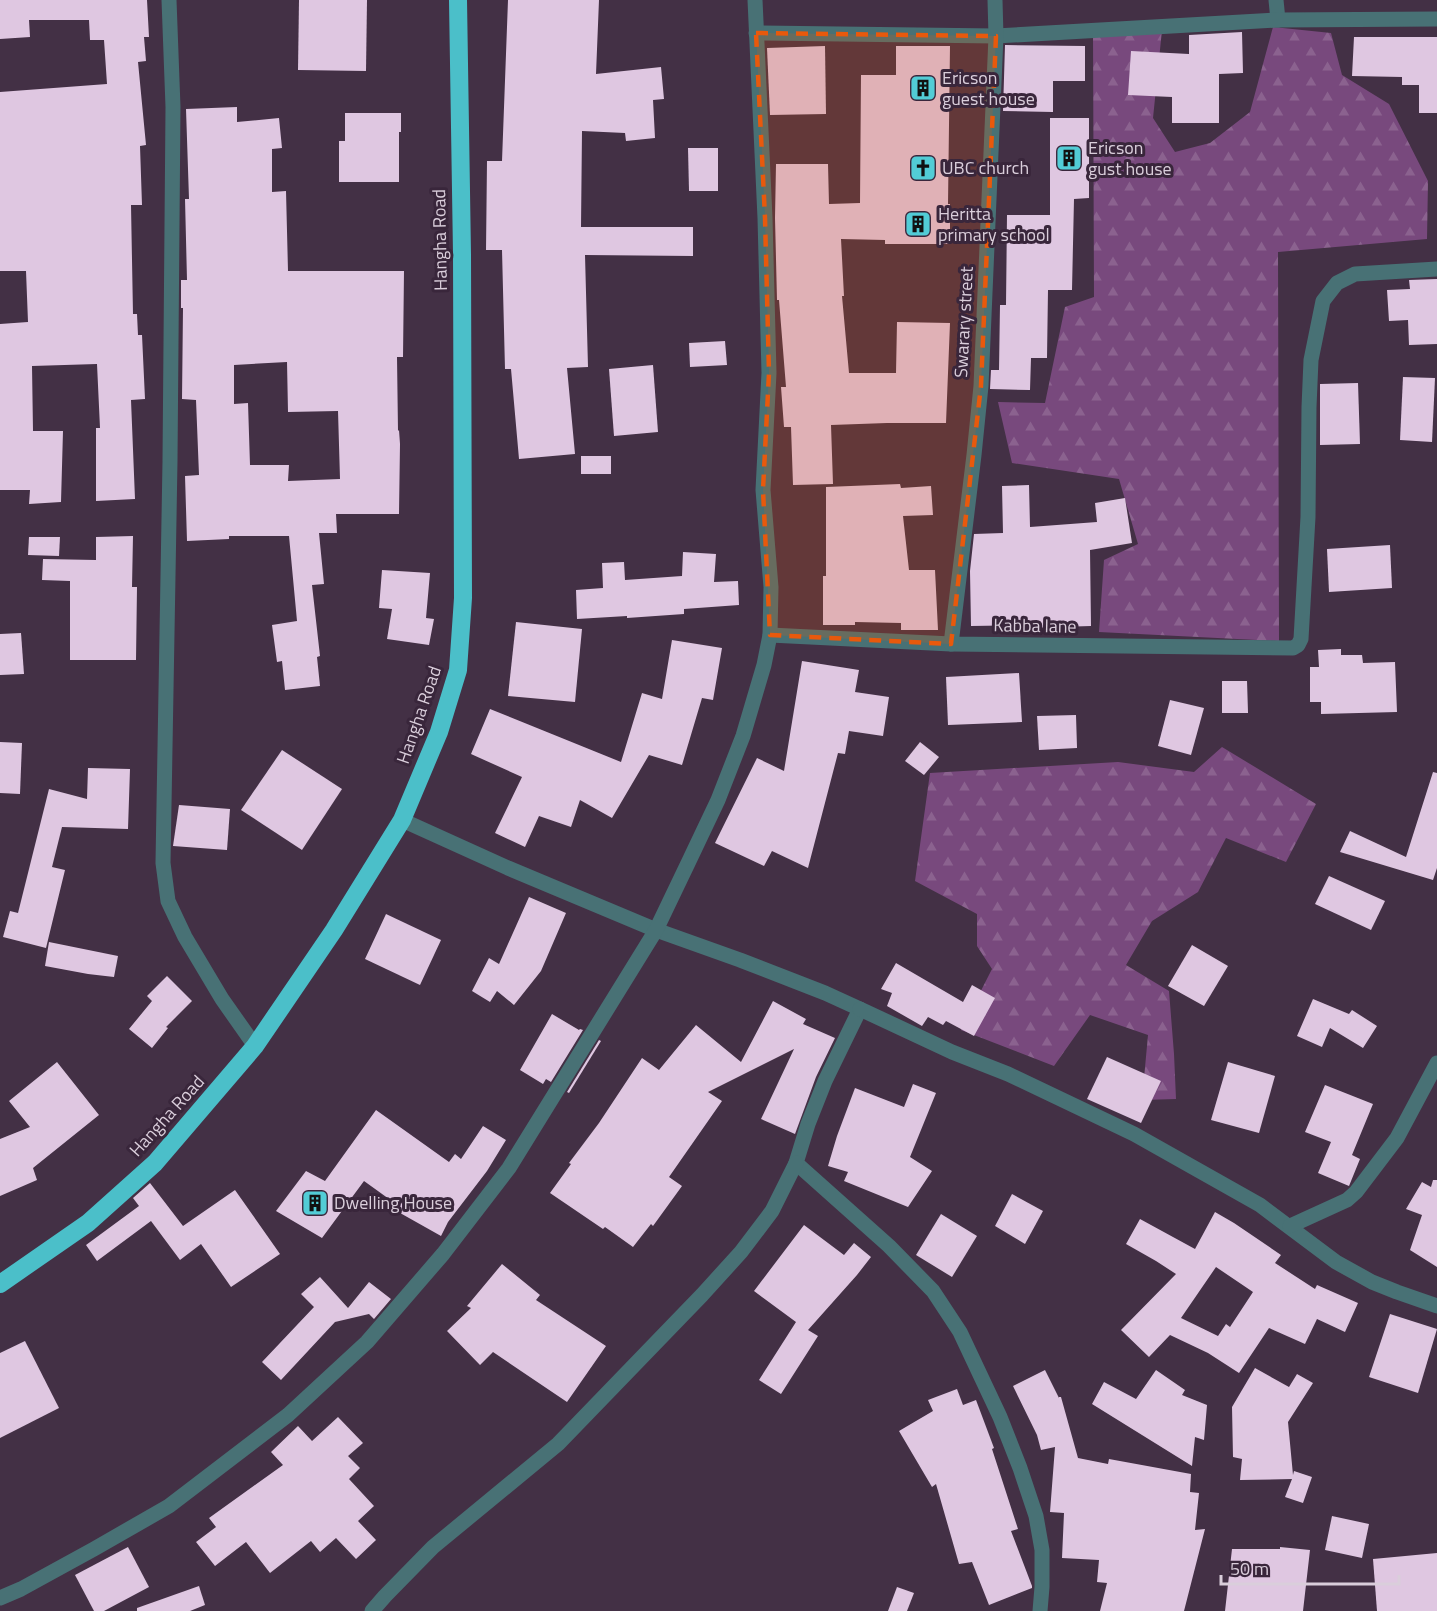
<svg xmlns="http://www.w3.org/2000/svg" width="1437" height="1611" viewBox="0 0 1437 1611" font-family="'Titillium Web',sans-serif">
<defs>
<pattern id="forest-firs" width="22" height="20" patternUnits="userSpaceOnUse" patternTransform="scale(1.5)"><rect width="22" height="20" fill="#78497d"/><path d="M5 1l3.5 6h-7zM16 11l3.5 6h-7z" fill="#8b628f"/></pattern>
</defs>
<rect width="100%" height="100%" fill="#433045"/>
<g fill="url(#forest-firs)">
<polygon points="1273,27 1331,33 1342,75 1389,104 1428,181 1427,239 1278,252 1279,641 1099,632 1104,560 1138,544 1119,479 1012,463 998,402 1045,403 1065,307 1094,297 1093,31 1162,30 1153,118 1175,152 1210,143 1250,112"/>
<polygon points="1222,747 1316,804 1286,862 1226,838 1198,892 1152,921 1126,965 1169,991 1174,1054 1176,1099 1142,1100 1148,1035 1090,1015 1054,1066 961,1030 992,969 977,946 977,914 915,881 930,773 1118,762 1194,772"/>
</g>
<g fill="#dfc7e1" fill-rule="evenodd">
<polygon points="0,0 147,0 149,37 144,37 146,61 138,62 146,145 140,146 142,205 131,205 133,314 137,314 138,335 142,335 145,399 131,400 135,499 96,501 96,428 100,428 97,364 32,366 33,431 63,431 61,502 29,504 30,490 0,490 0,324 28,322 26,271 0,271 0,92 107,84 104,40 90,40 89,20 29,20 30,37 0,39"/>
<polygon points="299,0 367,0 366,71 298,70"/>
<polygon points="508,0 599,0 596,74 661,67 664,99 653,100 655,138 626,141 625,133 582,131 581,227 693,227 693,256 585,255 588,367 567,368 575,454 519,459 511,369 505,369 502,250 486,250 487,161 502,161"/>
<polygon points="1242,32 1243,73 1219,74 1219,123 1172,123 1172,97 1128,95 1131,51 1189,54 1189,35"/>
<polygon points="1354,37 1437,37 1437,113 1419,113 1419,85 1402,85 1402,77 1352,76"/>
<polygon points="1005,45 1085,46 1085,81 1053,81 1053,112 1003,111"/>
<polygon points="825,46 826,114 770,115 767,48"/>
<polygon points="896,46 950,46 948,204 950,204 950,244 885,244 885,240 841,239 844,296 842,296 849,373 896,373 897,322 950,323 946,423 887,423 831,425 833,484 793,485 791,427 784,427 781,387 786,387 779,300 777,300 775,218 776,164 828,164 829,204 860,203 861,75 896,75"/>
<path d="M237 107V122L279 118 282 148 272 149V192L286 191 288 271H404L403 357H397L398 431 399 430 400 444 399 514H336L337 533H319L324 584 312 585 320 656 317 657 320 686 285 690 282 661 277 662 272 625 297 621 289 536H229V539L187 541 185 476 199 475 196 400 182 399 183 308H181V280H187L185 199H189L186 109ZM287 362 288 412 338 411 340 479 288 481 289 465H250L248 403 234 404V365Z"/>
<polygon points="345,113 401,113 401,132 399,132 399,182 339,182 339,141 345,141"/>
<polygon points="1050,118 1089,118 1089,198 1074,199 1072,290 1048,290 1047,358 1031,358 1030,390 990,389 991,370 999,370 1000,305 1006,305 1007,215 1050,215"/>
<polygon points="688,148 718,148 718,191 689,191"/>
<polygon points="1437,279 1437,344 1409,345 1408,320 1389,321 1387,290 1410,289 1409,280"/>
<polygon points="725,341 727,365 690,367 689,343"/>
<polygon points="653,365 658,432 614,436 609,369"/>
<polygon points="1403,377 1435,378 1432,442 1400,440"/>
<polygon points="1358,383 1360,444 1320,445 1320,384"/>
<rect x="581" y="456" width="30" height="18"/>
<polygon points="900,484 901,488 931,486 933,515 903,516 909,570 935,570 938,630 901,630 901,623 855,622 855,625 823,625 823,576 826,576 826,487"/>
<polygon points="1029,485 1030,527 1097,522 1095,503 1125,498 1132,543 1090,550 1091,626 1026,628 1026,625 971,626 970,571 974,534 1003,533 1002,486"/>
<polygon points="133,536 132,587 137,587 136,660 70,660 70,581 42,580 43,559 96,560 96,537"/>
<polygon points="29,537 60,537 59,556 28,555"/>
<polygon points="1390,545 1392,588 1329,592 1327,549"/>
<polygon points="683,552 716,554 714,582 738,581 739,605 684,609 684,614 627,618 627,616 577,619 576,590 603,588 602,563 624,562 625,580 682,576"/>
<polygon points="382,570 430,573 426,618 434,619 429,645 387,639 392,609 379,608"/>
<polygon points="516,622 582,629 575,702 508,696"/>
<polygon points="21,633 24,674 0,675 0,634"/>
<polygon points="672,640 722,648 713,700 702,698 682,765 649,755 612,818 580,800 571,827 539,816 525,847 495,833 522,777 471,754 490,709 621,762 642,693 662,699"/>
<polygon points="1341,649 1341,655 1362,655 1363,663 1395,662 1397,712 1321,714 1321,702 1310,702 1310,667 1319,667 1318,650"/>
<polygon points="802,661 859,670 855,692 889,697 883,736 849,731 845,754 838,753 808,868 772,851 764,866 715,843 757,758 784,771"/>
<polygon points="1019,673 1022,722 948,725 946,677"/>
<polygon points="1222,681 1247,681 1248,713 1222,713"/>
<polygon points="1170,700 1204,708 1191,755 1158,746"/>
<polygon points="1076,715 1077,748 1039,750 1037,716"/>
<polygon points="0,742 22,743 20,794 0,793"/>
<polygon points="920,742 939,757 924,775 905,761"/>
<polygon points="282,750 342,789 302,850 241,810"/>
<polygon points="88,768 130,769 128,829 62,827 52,867 65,870 46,948 3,937 10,911 18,913 49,789 87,799"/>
<polygon points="1433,772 1437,773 1437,868 1433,880 1340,852 1350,831 1406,857"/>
<polygon points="179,805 230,809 227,850 173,846"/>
<polygon points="1329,876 1385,901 1371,930 1315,904"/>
<polygon points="529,897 566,913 541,971 514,1005 497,991 490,1002 472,991 489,958 499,964"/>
<polygon points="386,914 441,940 420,985 365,959"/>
<polygon points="49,942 118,956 114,977 88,974 45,966"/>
<polygon points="1192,945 1228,966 1204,1006 1168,986"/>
<polygon points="896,963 963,1002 972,985 995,998 974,1036 946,1021 943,1025 928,1017 922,1026 887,1006 892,993 881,989"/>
<polygon points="167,976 192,1001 166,1027 168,1028 152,1048 129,1029 152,1001 147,996"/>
<polygon points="1313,999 1349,1014 1352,1010 1377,1026 1363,1048 1330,1028 1322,1047 1297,1036"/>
<polygon points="773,1001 806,1019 803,1024 835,1038 816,1077 795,1134 761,1119 794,1049 708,1092 722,1101 669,1177 682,1186 653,1226 651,1224 633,1247 605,1227 603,1229 550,1193 571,1164 569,1163 599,1123 642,1058 659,1070 696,1025 741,1062"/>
<polygon points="552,1014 579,1030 580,1029 583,1030 551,1082 546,1079 543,1084 520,1070"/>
<polygon points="599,1040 601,1041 569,1093 567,1092"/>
<polygon points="1107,1057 1161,1081 1141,1123 1087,1099"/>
<polygon points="57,1062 99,1115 33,1168 37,1180 0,1196 0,1139 30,1127 9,1101"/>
<polygon points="1228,1062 1275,1076 1259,1133 1211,1120"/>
<polygon points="913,1084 936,1093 910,1157 932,1171 908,1207 844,1181 848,1172 828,1166 837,1136 855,1088 904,1107"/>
<polygon points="1325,1085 1373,1104 1352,1155 1360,1159 1349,1186 1318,1173 1331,1142 1305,1132"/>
<polygon points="376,1110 449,1162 455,1154 461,1159 483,1126 506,1140 487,1171 448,1222 441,1236 393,1209 396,1204 364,1181 322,1238 276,1211 306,1171 325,1181"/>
<polygon points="1433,1180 1437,1180 1437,1267 1410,1250 1422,1215 1406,1209 1422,1182 1431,1187"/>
<polygon points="150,1183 183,1226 235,1190 280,1254 231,1287 201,1244 180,1260 151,1221 97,1261 86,1245 139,1206 133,1198"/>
<polygon points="1012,1194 1043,1211 1025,1244 995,1226"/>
<path d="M1215 1212 1234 1223 1281 1255 1275 1263 1315 1289 1317 1285 1358 1303 1345 1332 1317 1319 1305 1344 1269 1328 1239 1373 1208 1353 1170 1335 1149 1357 1121 1330 1176 1274 1156 1261 1126 1244 1140 1219 1195 1249ZM1216 1267 1253 1292 1230 1327 1226 1324 1218 1336 1181 1318Z"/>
<polygon points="941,1214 977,1236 952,1277 916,1255"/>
<polygon points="804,1225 844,1255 854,1243 871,1257 857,1275 808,1330 818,1336 781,1394 759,1380 796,1322 754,1291"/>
<polygon points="502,1264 540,1295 536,1300 606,1346 567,1402 493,1352 480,1365 447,1331 471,1308 467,1306"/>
<polygon points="320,1277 348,1308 369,1282 391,1299 374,1319 369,1314 335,1322 281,1380 262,1362 314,1307 301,1294"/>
<polygon points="1390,1314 1437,1329 1418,1393 1369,1377"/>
<polygon points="25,1341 59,1408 0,1438 0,1353"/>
<polygon points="1255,1368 1289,1387 1297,1374 1313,1383 1288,1422 1293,1475 1294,1471 1312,1477 1303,1503 1285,1497 1292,1479 1240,1480 1242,1459 1233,1457 1232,1407"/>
<polygon points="1045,1370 1059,1398 1059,1397 1061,1397 1078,1458 1108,1464 1109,1459 1191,1474 1190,1492 1199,1493 1195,1530 1205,1529 1184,1611 1100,1611 1107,1583 1097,1582 1099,1560 1062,1558 1064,1513 1050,1512 1055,1447 1041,1450 1037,1435 1013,1386"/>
<polygon points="1156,1370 1185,1390 1182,1395 1207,1405 1204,1440 1195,1437 1192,1466 1092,1404 1104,1382 1136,1399"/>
<polygon points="957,1389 963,1405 976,1400 994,1448 992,1449 1018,1529 1011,1531 1032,1586 1032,1588 989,1605 972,1562 959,1564 936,1484 932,1487 899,1431 933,1411 928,1400"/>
<polygon points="338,1417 363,1443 348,1456 360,1468 349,1479 374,1506 358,1521 376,1540 356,1559 336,1538 320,1552 311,1541 270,1573 246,1542 215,1566 196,1542 216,1527 209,1518 283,1465 271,1452 298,1426 312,1441"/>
<polygon points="1332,1516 1369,1524 1362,1558 1325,1550"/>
<polygon points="128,1547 149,1587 104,1611 94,1611 75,1575"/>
<polygon points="1280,1547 1310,1550 1303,1611 1225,1611 1232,1549 1280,1549"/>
<polygon points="1437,1553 1437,1611 1377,1611 1373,1559"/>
<polygon points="199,1586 205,1605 190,1611 137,1611 137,1608"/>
<polygon points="897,1587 914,1593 907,1611 888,1611"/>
</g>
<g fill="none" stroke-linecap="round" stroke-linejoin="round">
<g stroke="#487175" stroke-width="15">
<polyline points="169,0 173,107 170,461 163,863 168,901 185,937 222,999 255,1046"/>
<polyline points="1276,0 1278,20"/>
<polyline points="756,33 996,36 1278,20 1437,19"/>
<polyline points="770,635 951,644 1293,648 1298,645 1301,639 1308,517 1309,407 1311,360 1323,301 1337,283 1355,274 1437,269"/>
<polyline points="951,644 974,455 981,386 996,36 995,0"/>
<polyline points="402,820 508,868 656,930 740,960 825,993 860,1009 825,1081 808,1124 796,1163 889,1246 933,1291 960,1332 1000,1417 1020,1468 1036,1516 1042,1550 1042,1587 1040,1611"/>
<polyline points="860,1009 952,1052 1008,1074 1134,1134 1260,1205 1336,1262 1372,1282 1397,1292 1437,1306"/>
<polyline points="1290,1226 1347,1200 1356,1192 1397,1138 1437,1063"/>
<polyline points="0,1598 21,1589 94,1549 169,1506 288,1415 367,1342 443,1254 509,1168 656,930 690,859 718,800 743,736 764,665 770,635 771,587 763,490 769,373 765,218 755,0"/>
<polyline points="372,1611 385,1596 433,1547 558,1444 702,1295 741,1252 772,1211 796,1163"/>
</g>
<polyline stroke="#4bbfc9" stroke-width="18" points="0,1284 88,1223 155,1163 255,1046 334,930 402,820 439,732 458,670 463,598 462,254 458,0"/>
</g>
<path fill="#e8590c" fill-opacity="0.2" stroke="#e8590c" stroke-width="4.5" stroke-dasharray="12 8" stroke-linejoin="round" d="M756 33 996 36 981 386 951 644 770 635 763 490 769 373 765 218Z"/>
<defs>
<symbol id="building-square" viewBox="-11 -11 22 22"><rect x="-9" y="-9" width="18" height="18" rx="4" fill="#52ccd6" stroke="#39263b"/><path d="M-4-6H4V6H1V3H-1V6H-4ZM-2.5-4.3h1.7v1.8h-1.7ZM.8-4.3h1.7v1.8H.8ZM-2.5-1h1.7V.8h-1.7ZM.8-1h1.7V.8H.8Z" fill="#111"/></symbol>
<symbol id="church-square" viewBox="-11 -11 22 22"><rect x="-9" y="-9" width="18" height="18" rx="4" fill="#52ccd6" stroke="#39263b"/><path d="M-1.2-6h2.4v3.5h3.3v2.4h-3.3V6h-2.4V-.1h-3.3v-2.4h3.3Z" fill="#111"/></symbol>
</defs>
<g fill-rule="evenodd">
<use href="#building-square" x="908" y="73" width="30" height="30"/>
<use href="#building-square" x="1054" y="143" width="30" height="30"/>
<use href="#church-square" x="908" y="153" width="30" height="30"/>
<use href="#building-square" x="903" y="209" width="30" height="30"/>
<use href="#building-square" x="300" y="1188" width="30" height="30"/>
</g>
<g text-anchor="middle" stroke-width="6" stroke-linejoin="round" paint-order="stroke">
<g font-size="18" fill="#dacedb" stroke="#39263b" text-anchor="start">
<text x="942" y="84">Ericson<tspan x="942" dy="21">guest house</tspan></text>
<text x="1088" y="154">Ericson<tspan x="1088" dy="21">gust house</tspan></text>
<text x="942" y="174">UBC church</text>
<text x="938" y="220">Heritta<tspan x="938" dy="21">primary school</tspan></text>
<text x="334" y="1209">Dwelling House</text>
</g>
<g font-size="18" fill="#dacedb" stroke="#39263b">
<text transform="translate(440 240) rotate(-91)" y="6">Hangha Road</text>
<text transform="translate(964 322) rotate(-87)" y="6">Swarary street</text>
<text transform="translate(1035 626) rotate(1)" y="6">Kabba lane</text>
<text transform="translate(419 715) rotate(-71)" y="6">Hangha Road</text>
<text transform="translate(167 1116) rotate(-48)" y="6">Hangha Road</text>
</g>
</g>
<path d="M1221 1575v9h178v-9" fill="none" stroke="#dacedb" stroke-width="3"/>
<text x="1230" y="1575" font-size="18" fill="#dacedb" stroke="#39263b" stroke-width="4.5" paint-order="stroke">50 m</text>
</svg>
